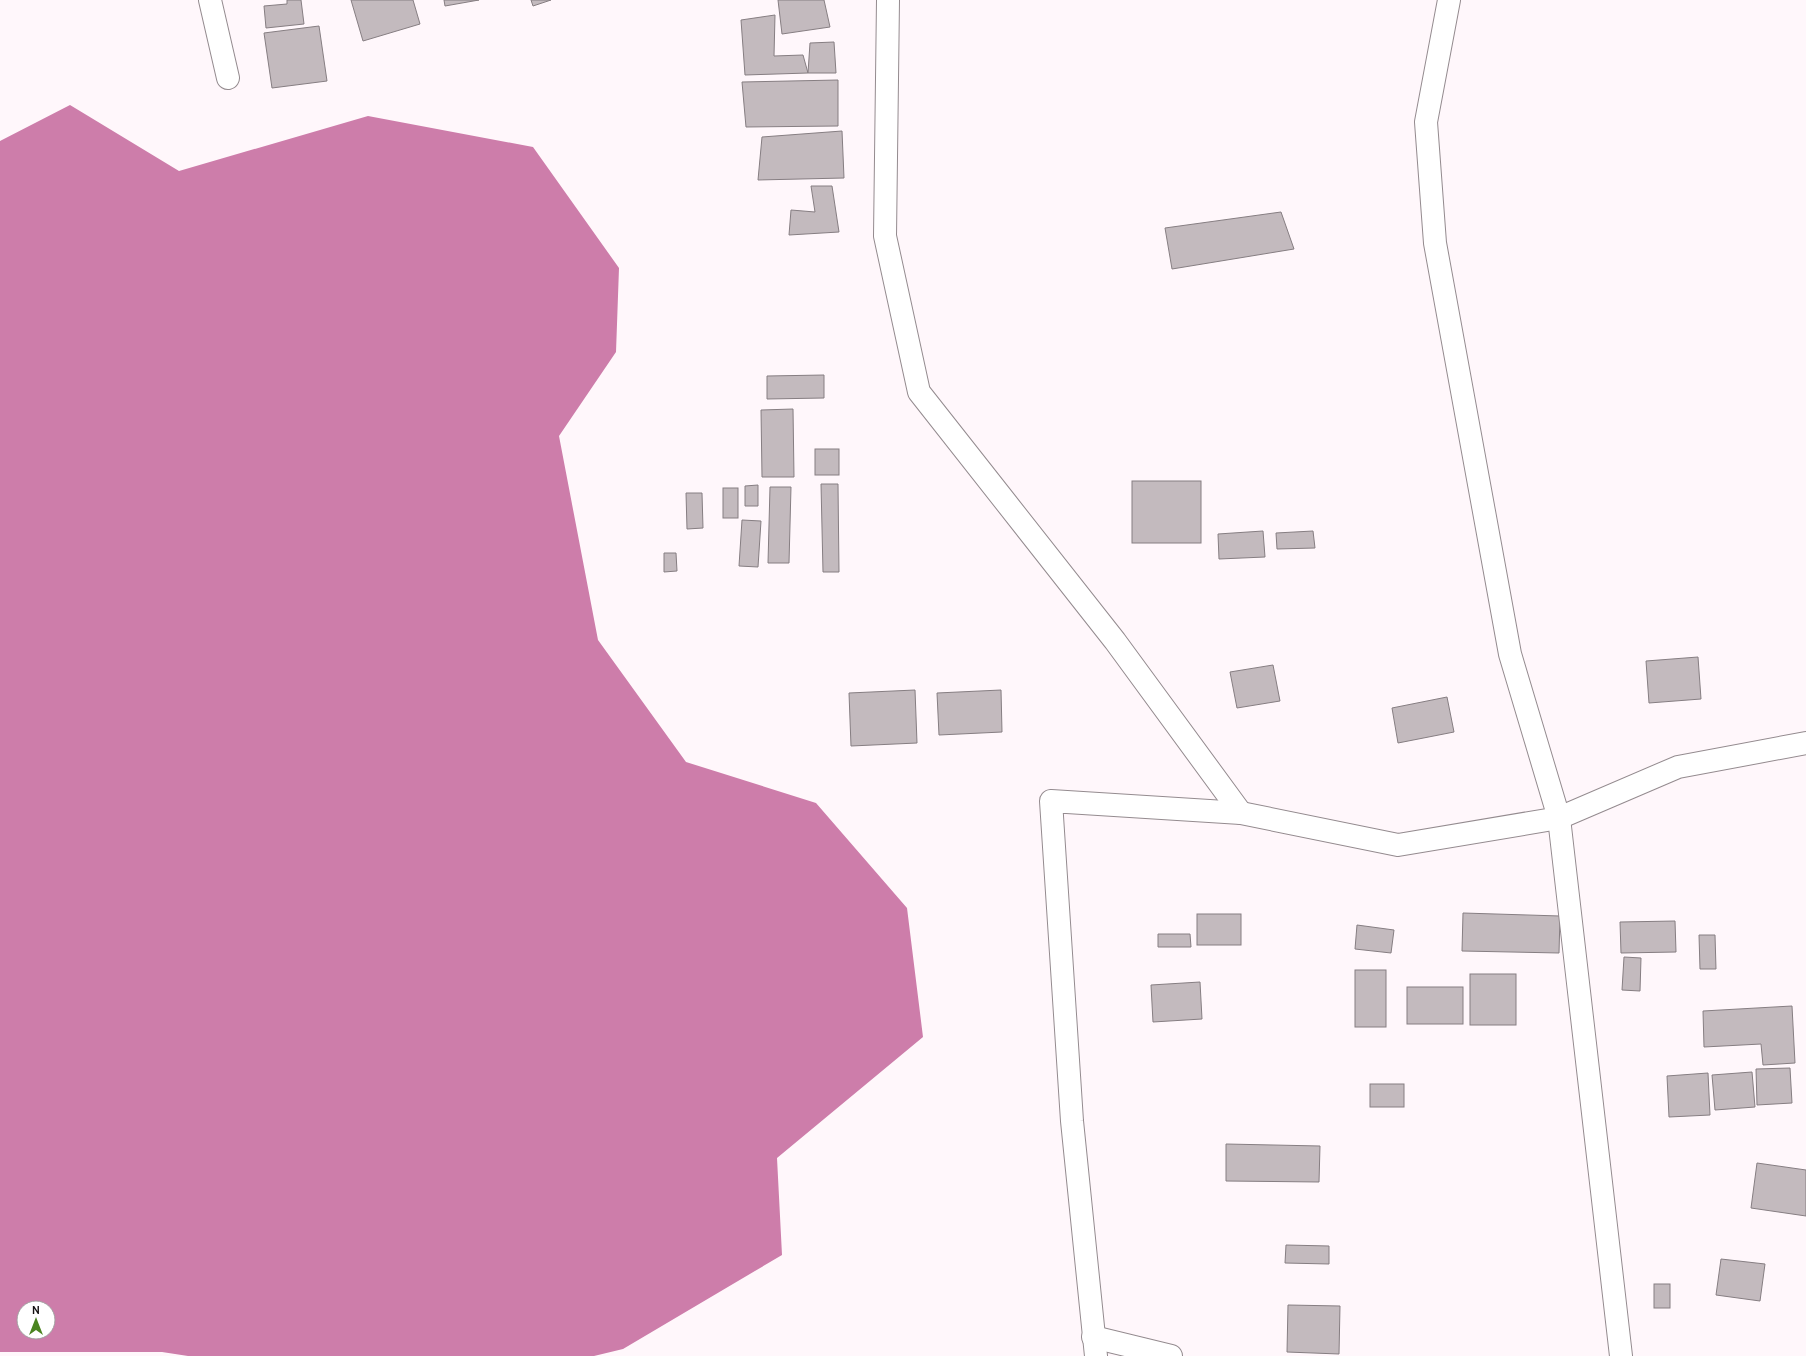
<svg xmlns="http://www.w3.org/2000/svg" width="1806" height="1356" viewBox="0 0 1806 1356" font-family="Cabin,sans-serif">
<rect width="100%" height="100%" fill="#fff7fb"/>
<path fill="#cd7daa" fill-rule="evenodd" d="M70 105 179 171 368 116 533 147 619 268 616 352 559 436 598 640 686 762 816 803 907 908 923 1037 777 1158 782 1255 623 1349 594 1356H188L162 1352H0V141ZM24 1308H48V1332H24Z"/>
<g fill="#c3babe" stroke="#867e82">
<polygon points="287,0 301,0 304,24 266,28 264,6 287,4"/>
<polygon points="351,0 413,0 420,24 363,41"/>
<polygon points="444,0 479,0 445,6"/>
<polygon points="531,0 551,0 533,6"/>
<polygon points="778,0 824,0 830,27 782,34"/>
<polygon points="775,15 774,56 803,55 808,73 745,75 741,20"/>
<polygon points="319,26 327,81 272,88 264,33"/>
<polygon points="834,42 836,73 808,73 810,43"/>
<polygon points="838,80 838,126 746,127 742,82"/>
<polygon points="842,131 844,178 758,180 762,137"/>
<polygon points="811,186 832,186 839,232 789,235 791,210 815,212"/>
<polygon points="1281,212 1294,249 1172,269 1165,228"/>
<polygon points="824,375 824,398 767,399 767,376"/>
<polygon points="793,409 794,477 762,477 761,410"/>
<rect x="815" y="449" width="24" height="26"/>
<rect x="1132" y="481" width="69" height="62"/>
<polygon points="821,484 838,484 839,572 823,572"/>
<polygon points="758,485 758,506 745,506 745,486"/>
<polygon points="770,487 791,487 789,563 768,563"/>
<rect x="723" y="488" width="15" height="30"/>
<polygon points="686,493 702,493 703,528 687,529"/>
<polygon points="742,520 761,521 758,567 739,566"/>
<polygon points="1263,531 1265,557 1219,559 1218,534"/>
<polygon points="1313,531 1315,548 1277,549 1276,533"/>
<polygon points="664,553 676,553 677,571 664,572"/>
<polygon points="1698,657 1701,699 1649,703 1646,661"/>
<polygon points="1273,665 1280,701 1237,708 1230,672"/>
<polygon points="915,690 917,743 851,746 849,693"/>
<polygon points="1001,690 1002,732 939,735 937,693"/>
<polygon points="1447,697 1454,732 1398,743 1392,708"/>
<polygon points="1463,913 1560,916 1559,953 1462,951"/>
<rect x="1197" y="914" width="44" height="31"/>
<polygon points="1675,921 1676,952 1621,953 1620,922"/>
<polygon points="1357,925 1394,930 1391,953 1355,949"/>
<polygon points="1158,934 1190,934 1191,947 1158,947"/>
<polygon points="1699,935 1715,935 1716,969 1700,969"/>
<polygon points="1624,957 1641,958 1640,991 1622,990"/>
<rect x="1355" y="970" width="31" height="57"/>
<rect x="1470" y="974" width="46" height="51"/>
<polygon points="1200,982 1202,1019 1153,1022 1151,985"/>
<rect x="1407" y="987" width="56" height="37"/>
<polygon points="1792,1006 1795,1063 1763,1065 1761,1044 1704,1047 1703,1011"/>
<polygon points="1790,1068 1792,1103 1757,1105 1756,1069"/>
<polygon points="1752,1072 1755,1107 1715,1110 1712,1075"/>
<polygon points="1708,1073 1710,1115 1669,1117 1667,1076"/>
<rect x="1370" y="1084" width="34" height="23"/>
<polygon points="1226,1144 1320,1146 1319,1182 1226,1181"/>
<polygon points="1757,1163 1806,1170 1806,1216 1751,1208"/>
<polygon points="1286,1245 1329,1246 1329,1264 1285,1263"/>
<polygon points="1721,1259 1765,1264 1760,1301 1716,1295"/>
<rect x="1654" y="1284" width="16" height="24"/>
<polygon points="1288,1305 1340,1306 1339,1354 1287,1352"/>
</g>
<g fill="none" stroke-linecap="round" stroke-linejoin="round">
<defs>
<g id="minor">
<polyline points="210,0 228,78"/>
<polyline points="888,0 885,236 919,392 1115,641 1241,813"/>
<polyline points="1559,818 1621,1356"/>
<polyline points="1093,1337 1171,1356"/>
<polyline points="1096,1356 1072,1121 1051,801 1241,813 1398,845 1559,818 1678,767 1806,743"/>
</g>
<polyline id="tertiary" points="1449,0 1426,122 1435,243 1510,654 1559,818"/>
</defs>
<use href="#minor" stroke="#948b8f" stroke-width="24"/>
<use href="#tertiary" stroke="#948b8f" stroke-width="24"/>
<use href="#minor" stroke="#fff" stroke-width="22"/>
<use href="#tertiary" stroke="#fff" stroke-width="22"/>
</g>
<g transform="translate(36 1320)"><circle r="19" fill="#ffffff" stroke="#a19fa0"/>
<path d="M0-3L7 15L0 10L-7 15Z" fill="#4a8420"/>
<text y="-6" font-size="11" font-weight="bold" text-anchor="middle" fill="#131011">N</text>
</g>
</svg>
